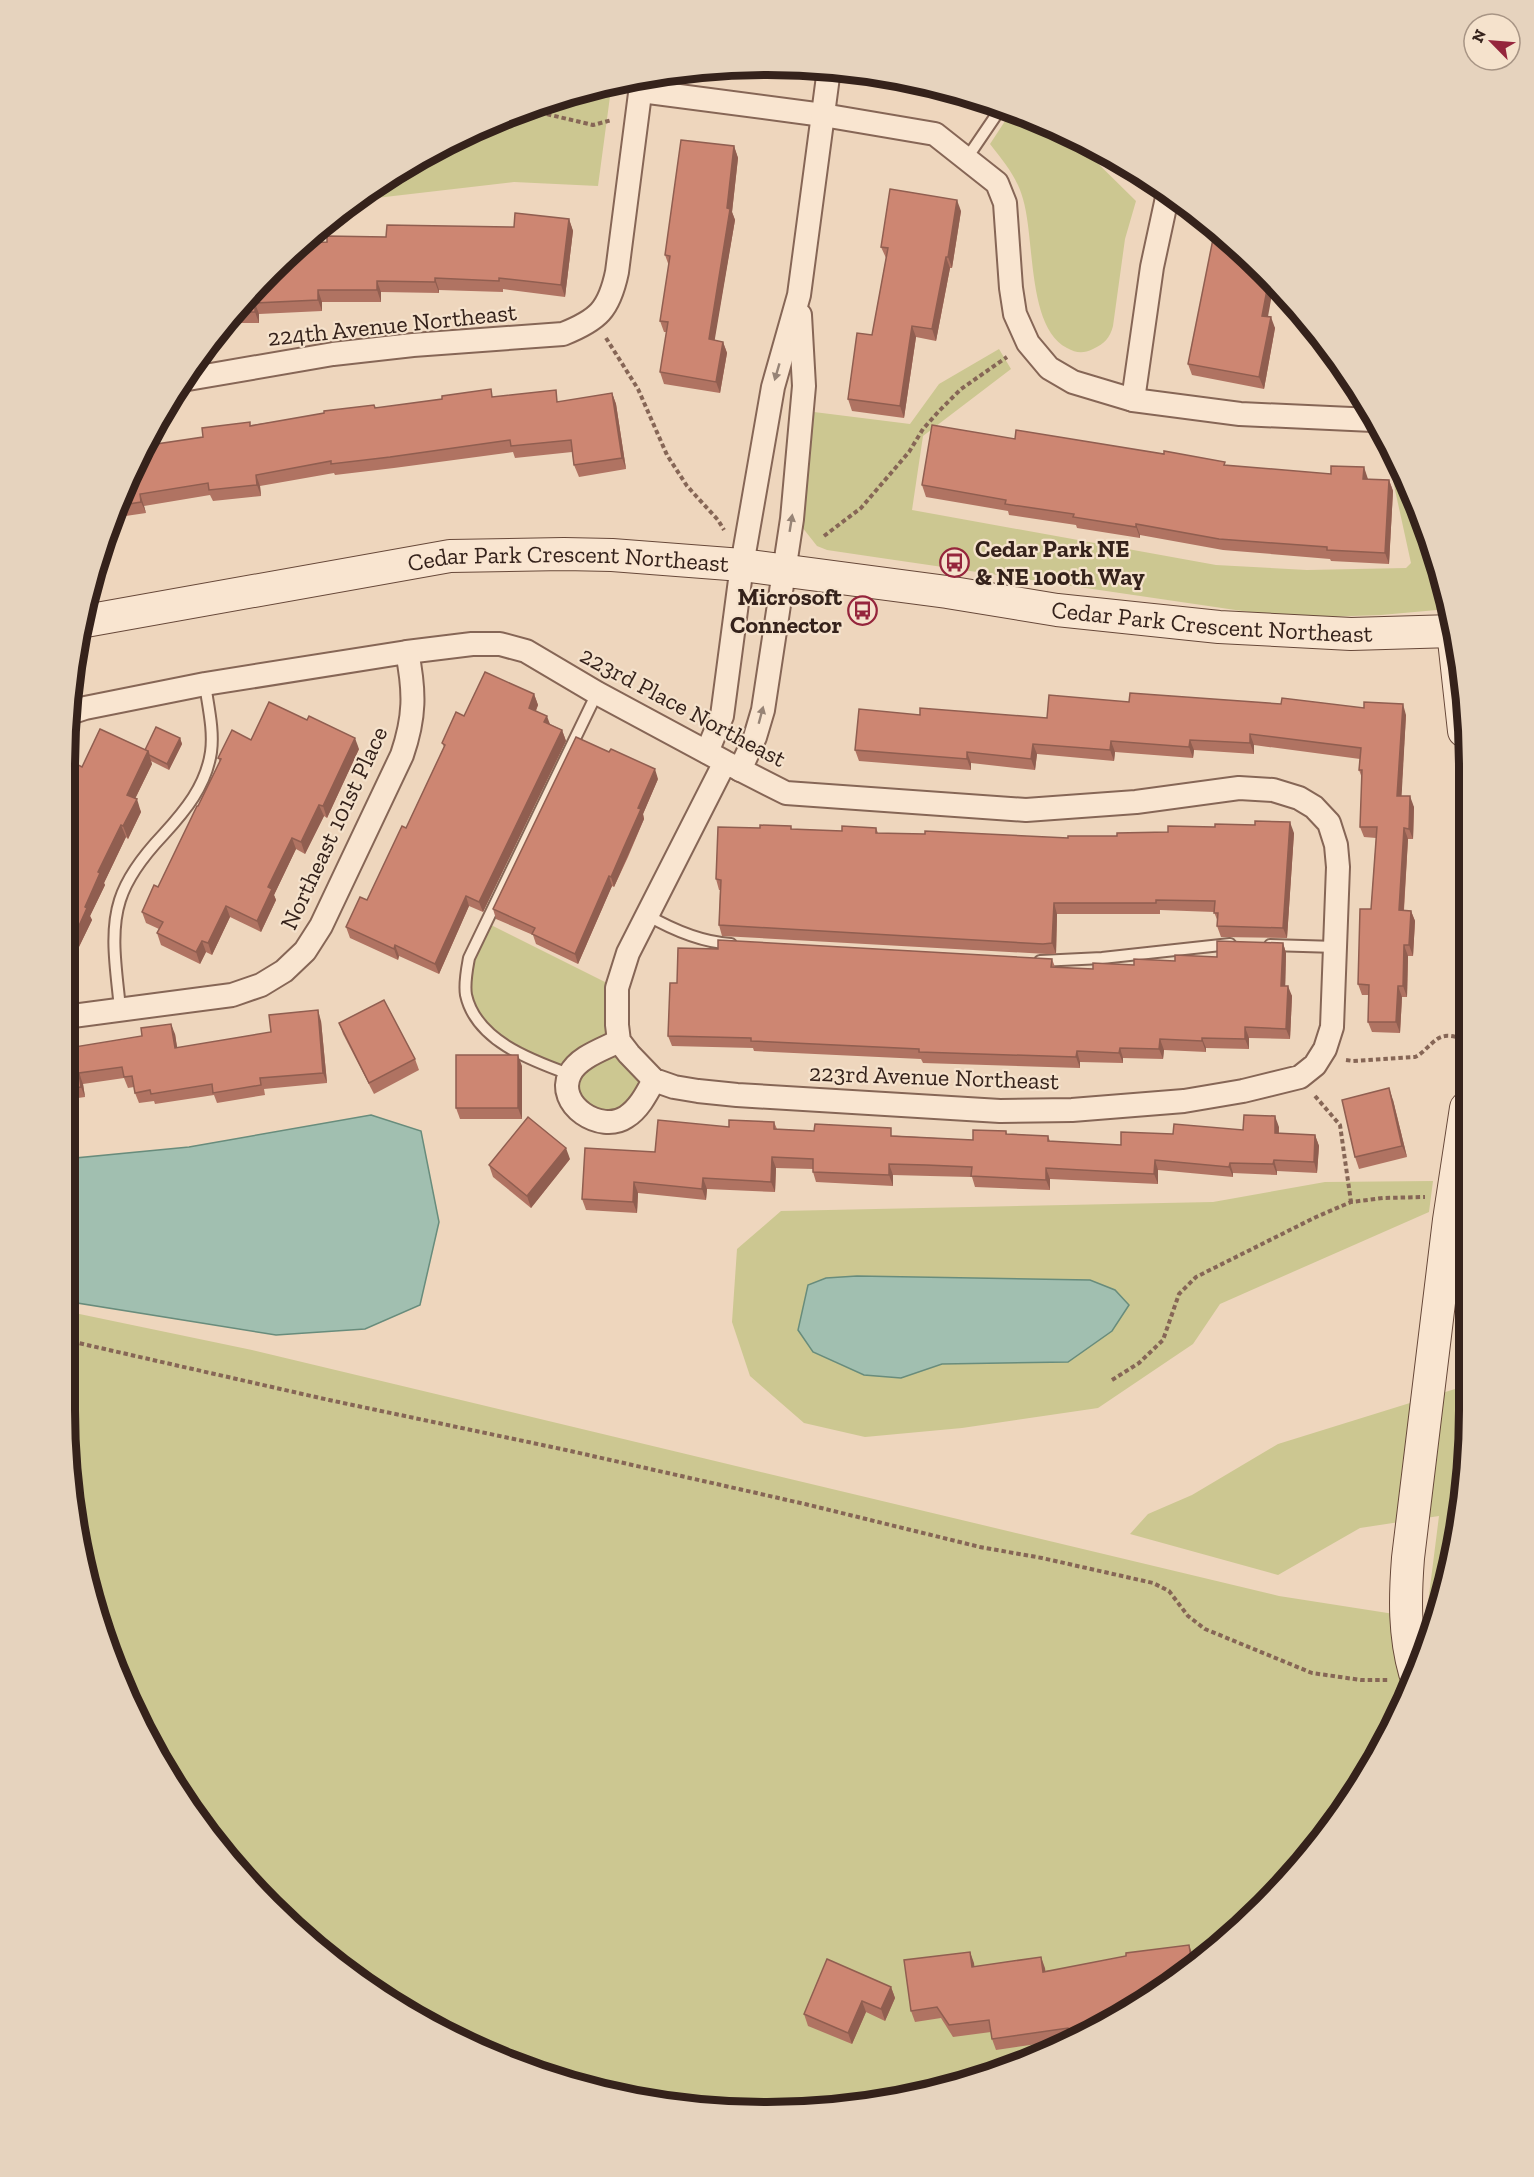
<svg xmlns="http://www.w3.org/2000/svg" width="1534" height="2177" viewBox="0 0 1534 2177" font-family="'Zilla Slab',serif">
<rect width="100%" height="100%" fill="#eed6bd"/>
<g fill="#ccc791">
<polygon points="595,89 611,89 598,186 514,182 359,200 415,159 541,102"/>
<path d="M1011 112 1067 133 1136 201 1125 239 1113 326C1110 338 1104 344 1093 349 1083 354 1076 353 1067 348 1027 328 1035 239 1023 199 1017 177 1004 162 990 144Z"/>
<polygon points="999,349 1011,369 923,436 912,510 1216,565 1307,570 1406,568 1411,563 1385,444 1389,444 1397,457 1432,542 1448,609 1381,615 1325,617 1256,613 881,558 827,550 817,546 802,527 798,516 806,411 910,424 939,384"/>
<polygon points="485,922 617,988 617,1025 654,1080 627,1117 584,1116 569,1074 511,1047 473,1014 466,976"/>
<polygon points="1433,1181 1429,1212 1220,1304 1193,1344 1098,1408 962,1428 865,1437 804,1423 750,1376 732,1322 737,1249 781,1211 1213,1202 1325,1182"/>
<polygon points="65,1311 252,1350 1279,1596 1426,1619 1439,1516 1360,1528 1278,1575 1130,1534 1148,1514 1192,1495 1278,1444 1455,1389 1467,1326 1468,1456 1446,1591 1397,1720 1325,1837 1230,1938 1077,2040 992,2075 859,2106 676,2107 498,2059 415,2018 304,1938 183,1800 118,1679 89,1592 65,1410"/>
</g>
<g fill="#a1bfb0" stroke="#688c7c" stroke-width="1.5">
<polygon points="371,1115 421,1131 439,1222 420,1305 365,1329 276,1335 65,1301 65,1159 189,1147"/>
<polygon points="857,1276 1090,1280 1115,1290 1129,1305 1112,1331 1068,1362 942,1364 901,1378 864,1375 813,1352 798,1330 808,1285 826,1278"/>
</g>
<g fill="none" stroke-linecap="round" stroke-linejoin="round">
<defs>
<g id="lane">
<polyline points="967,158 1001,108"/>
<path d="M647 915C673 930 701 942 731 944"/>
<polyline points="1270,945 1336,947"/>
<polyline points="1040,961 1102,958 1230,944"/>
<path d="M120 1009C117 974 109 934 120 900 128 875 146 853 163 835 185 811 206 786 211 752 214 730 208 706 205 684"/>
<path d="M569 1074C530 1060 476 1040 466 995 464 983 467 969 469 958L597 693"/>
</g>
<g id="street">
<polyline points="641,91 823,115 935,134 997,183 1005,203 1011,288 1015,314 1028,343 1049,368 1073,382 1133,400 1240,414 1373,420"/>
<path d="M182 380 333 354 413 345 563 334C598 320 609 310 617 272L642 78"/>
<polyline points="1133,400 1152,267 1168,193"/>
<polyline points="70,713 85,708 205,684 407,652 472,644 500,644 526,651 597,693 725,762 786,793 1026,810 1136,802 1239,788 1273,790 1299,798 1314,807 1329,823 1336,845 1338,867 1332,1027 1325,1049 1315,1065 1300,1077 1243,1091 1184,1101 1072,1110 1000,1111 737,1095 698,1091 674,1087 654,1080 629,1054 619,1041 617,1025 617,988 628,953 725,762"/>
<polyline points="707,752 722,716 742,565 773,387 799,295 829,69"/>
<polyline points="740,770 755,737 763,710 792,519 804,386 800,315"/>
<path d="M65 1017 232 995 261 985 284 971 305 951 321 926 402 755C415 717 415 692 407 652"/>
<path d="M619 1041C604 1049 578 1057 570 1074 555 1105 601 1134 626 1117 639 1109 647 1093 654 1080"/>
</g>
<g id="secondary">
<path id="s1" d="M80 622 450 556 564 554 612 555 742 565 947 592 1057 610 1219 627 1351 634 1453 631"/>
<polyline points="1453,631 1464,731"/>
<path d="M1415 1673C1404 1634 1405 1597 1408 1558L1449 1220 1466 1108"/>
</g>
</defs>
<use href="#lane" stroke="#866656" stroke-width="14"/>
<use href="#street" stroke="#866656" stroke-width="26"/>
<use href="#secondary" stroke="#674839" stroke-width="34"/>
<g stroke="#866656" stroke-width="4" stroke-dasharray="4.5 3" stroke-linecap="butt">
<polyline points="525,109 593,125 612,120"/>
<polyline points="606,338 638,389 667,455 687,486 718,520 724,530"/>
<polyline points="1421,515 1442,583"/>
<polyline points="824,536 861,508 909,452 923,429 939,411 961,389 1007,357"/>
<path d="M1346 1060 1353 1061 1415 1057C1426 1052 1434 1037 1445 1036 1451 1035 1459 1038 1466 1039"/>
<polyline points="1315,1096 1340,1125 1351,1202"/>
<polyline points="65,1340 329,1400 566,1450 805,1504 980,1547 1042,1558 1153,1583 1169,1591 1188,1616 1205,1629 1312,1673 1361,1680 1389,1680"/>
<polyline points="1112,1380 1139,1363 1163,1340 1179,1294 1196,1277 1316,1217 1351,1202 1383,1198 1425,1197"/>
</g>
<use href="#lane" stroke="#f9e5d0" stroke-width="10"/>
<use href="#street" stroke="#f9e5d0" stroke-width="22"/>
<use href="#secondary" stroke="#f9e5d0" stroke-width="32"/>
</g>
<g fill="#b07362">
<polygon points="734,146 738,158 732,212 735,220 714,340 723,342 727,353 720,393 664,384 660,372 667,332 664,332 660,321 669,266 665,255"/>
<polygon points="1092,146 1126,167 1121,173"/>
<polygon points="961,211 952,268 950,268 936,341 916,337 904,418 852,411 848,399 872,335 886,258 881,247"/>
<polygon points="569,219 573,231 565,297 503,289 503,292 439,290 439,293 381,292 381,302 322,302 322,311 259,314 259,323 225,323 300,243 327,242 514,227"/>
<polygon points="1268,317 1275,328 1264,389 1192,375 1188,364"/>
<polygon points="612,393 616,404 626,469 579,477 574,465 572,452 515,458 513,452 394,468 335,475 334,473 260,486 261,496 213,501 210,495 144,506 146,513 112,518 118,498 203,437 251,425 375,408 494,397 560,402"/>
<polygon points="1015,439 1226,466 1368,479 1389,480 1393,491 1389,564 1331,561 1330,559 1223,550 1140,535 1140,538 1077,528 1076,525 1009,515 1008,511 926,497 922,485"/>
<polygon points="534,694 538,705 536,711 550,724 562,730 566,741 483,912 469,906 439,974 399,956 398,960 350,938 346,927 367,900 406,828 444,747 442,743 464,716"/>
<polygon points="1129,702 1406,715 1401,796 1414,807 1413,839 1408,839 1404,910 1411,911 1415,921 1413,956 1408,956 1407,997 1402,997 1400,1033 1372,1032 1368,1022 1369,995 1362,995 1358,984 1371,909 1376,838 1364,837 1360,827 1362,778 1359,770 1360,759 1254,745 1254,754 1194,750 1193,758 1115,752 1114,761 1037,754 1035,770 971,763 971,770 859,761 855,750 920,715 1047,718"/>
<polygon points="180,738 182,744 169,770 151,761 152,764 135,799 141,812 128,839 126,837 104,883 105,885 90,916 92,920 77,951 72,948 64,964 82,767 145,750"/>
<polygon points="251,740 359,749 327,818 324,816 305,854 296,849 274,895 276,900 261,932 230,917 212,955 206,952 200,964 161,945 157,933 159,929 146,923 142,912 158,887 198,806 220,762 218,758"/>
<polygon points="658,779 643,814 644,819 628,857 614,887 612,886 578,964 536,944 533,935 496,919 493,909"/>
<polygon points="876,828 878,833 1068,838 1117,836 1294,833 1287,938 1221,937 1217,926 1218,922 1214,912 1160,910 1160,914 1057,914 1056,954 1047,954 722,936 719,925 720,890 719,890 716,879 793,829 842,831"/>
<polygon points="1283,943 1286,953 1285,986 1292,996 1290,1039 1249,1038 1249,1049 1206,1048 1206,1052 1164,1050 1163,1059 1123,1058 1123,1063 1080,1062 1080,1068 923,1063 921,1059 754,1051 753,1048 672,1046 668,1036 677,983 718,949 1052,959 1055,967 1093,969 1217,957"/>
<polygon points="321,1021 327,1083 264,1089 265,1095 217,1103 214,1095 155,1104 154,1101 139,1103 135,1093 134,1087 128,1088 124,1078 83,1084 85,1097 64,1100 64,1040 77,1047 175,1034 177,1048 271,1032"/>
<polygon points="339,1023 415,1059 419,1070 374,1094 343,1034"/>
<polygon points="522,1066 522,1119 460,1119 456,1108"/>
<polygon points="1393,1100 1407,1157 1359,1169 1355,1157"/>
<polygon points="774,1122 777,1129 973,1140 1006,1131 1007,1134 1048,1136 1050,1141 1121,1145 1173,1134 1243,1130 1279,1127 1279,1133 1315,1135 1319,1146 1317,1173 1277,1171 1277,1175 1233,1173 1233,1177 1158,1170 1158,1184 1050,1179 1050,1190 975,1187 972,1177 930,1176 893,1175 893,1186 816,1182 813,1172 813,1169 776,1168 775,1192 707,1189 706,1200 638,1193 637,1213 586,1210 582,1199 655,1152 729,1127"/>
<polygon points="570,1159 531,1208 493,1177 489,1165"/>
<polygon points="970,1952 974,1966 1045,1968 1045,1971 1193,1956 1193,1958 1202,1957 1077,2040 1073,2042 1072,2039 996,2050 992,2039 991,2032 953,2037 941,2018 915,2022 911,2011"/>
<polygon points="891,1987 895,1998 885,2021 866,2012 852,2044 808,2026 804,2014"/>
</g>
<g fill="#905e50">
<polygon points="734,146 738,158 732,212 735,220 713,350 709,339"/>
<polygon points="1117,161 1126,167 1121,173"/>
<polygon points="957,200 961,211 952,268 948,257"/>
<polygon points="569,219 573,231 565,297 561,285"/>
<polygon points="946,257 950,268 936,341 932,329"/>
<polygon points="435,278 439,290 439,293 435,282"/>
<polygon points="1269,279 1274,284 1266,327 1262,316"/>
<polygon points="377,281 381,292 381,302 377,290"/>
<polygon points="318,290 322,302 322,311 318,300"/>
<polygon points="255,303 259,314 259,323 255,312"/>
<polygon points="1271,317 1275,328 1264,389 1259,377"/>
<polygon points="912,326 916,337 904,418 900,406"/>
<polygon points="723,342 727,353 720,393 716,382"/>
<polygon points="612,393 616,404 626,469 622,458"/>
<polygon points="1364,467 1368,479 1367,490 1363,479"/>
<polygon points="256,475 260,486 261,496 257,485"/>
<polygon points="1389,480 1393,491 1389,564 1385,553"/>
<polygon points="140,494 144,506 146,513 141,502"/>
<polygon points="1136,524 1140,535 1140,538 1136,527"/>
<polygon points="534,694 538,705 532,719 529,708"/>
<polygon points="1403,704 1406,715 1401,807 1397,796"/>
<polygon points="547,716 551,727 544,722"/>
<polygon points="562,730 566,741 483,912 479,902"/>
<polygon points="1250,734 1254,745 1254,754 1250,743"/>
<polygon points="180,738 182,744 169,770 167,764"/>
<polygon points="355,738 359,749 327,818 323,806"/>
<polygon points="1190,740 1194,750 1193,758 1189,747"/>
<polygon points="1111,741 1115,752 1114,761 1110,750"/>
<polygon points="1033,744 1037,754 1035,770 1031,759"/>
<polygon points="148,751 152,764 131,807 127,795"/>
<polygon points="967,752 971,763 971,770 967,759"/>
<polygon points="655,769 658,779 643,814 644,819 614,887 611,877 638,808"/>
<polygon points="1410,796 1414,807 1413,839 1409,829"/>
<polygon points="137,799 141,812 128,839 123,826"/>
<polygon points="319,805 324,816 305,854 301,842"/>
<polygon points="1290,822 1294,833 1287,938 1283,928"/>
<polygon points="121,825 126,837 104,883 105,885 90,916 92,920 77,951 73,939 98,872"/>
<polygon points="1404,828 1408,839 1403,921 1399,910"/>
<polygon points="292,838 296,849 274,895 276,900 261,932 257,921 268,887"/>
<polygon points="609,876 612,886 578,964 575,954"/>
<polygon points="466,896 469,906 439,974 435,964"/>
<polygon points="1054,903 1057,914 1056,954 1052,943"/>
<polygon points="226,906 230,917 212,955 208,943"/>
<polygon points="1411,911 1415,921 1413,956 1409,945"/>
<polygon points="68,936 72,948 64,964 64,942"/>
<polygon points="202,941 206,952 200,964 196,952"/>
<polygon points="1283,943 1286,953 1285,996 1281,986"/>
<polygon points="395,945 399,956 398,960 394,949"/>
<polygon points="1404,945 1408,956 1407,997 1403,986"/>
<polygon points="1288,986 1292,996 1290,1039 1286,1029"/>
<polygon points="1398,986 1402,997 1400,1033 1396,1022"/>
<polygon points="318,1010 321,1021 327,1083 323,1073"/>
<polygon points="171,1024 175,1034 179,1059 175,1048"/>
<polygon points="1245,1027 1249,1038 1249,1049 1245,1039"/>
<polygon points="1202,1038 1206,1048 1206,1052 1202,1041"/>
<polygon points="1160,1039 1164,1050 1163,1059 1159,1049"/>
<polygon points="1120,1048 1123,1058 1123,1063 1119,1053"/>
<polygon points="1077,1051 1080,1062 1080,1068 1076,1057"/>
<polygon points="518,1055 522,1066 522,1119 518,1108"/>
<polygon points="79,1073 83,1084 85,1097 81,1087"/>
<polygon points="1389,1088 1393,1100 1407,1157 1402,1146"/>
<polygon points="1275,1116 1279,1127 1278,1144 1275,1133"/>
<polygon points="1315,1135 1319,1146 1317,1173 1314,1162"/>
<polygon points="566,1148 570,1159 531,1208 527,1196"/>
<polygon points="772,1157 776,1168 775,1192 771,1182"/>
<polygon points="1155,1160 1158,1170 1158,1184 1154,1174"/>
<polygon points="1274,1160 1277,1171 1277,1175 1273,1164"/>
<polygon points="1230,1163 1233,1173 1233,1177 1229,1167"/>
<polygon points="889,1164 893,1175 893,1186 889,1175"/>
<polygon points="1046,1168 1050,1179 1050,1190 1046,1180"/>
<polygon points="703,1178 707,1189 706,1200 702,1189"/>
<polygon points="634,1182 638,1193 637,1213 633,1202"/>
<polygon points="1189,1945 1193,1956 1194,1962 1191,1958"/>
<polygon points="970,1952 974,1963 976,1978 972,1967"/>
<polygon points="1041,1957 1045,1968 1047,1983 1043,1972"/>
<polygon points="891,1987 895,1998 885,2021 881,2009"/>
<polygon points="862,2001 866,2012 852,2044 848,2033"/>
</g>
<g fill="#cd8672" stroke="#905e50" stroke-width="1.5">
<polygon points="681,140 734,146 727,208 730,209 709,339 723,342 716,382 660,372 668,322 660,321 670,256 665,255"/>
<polygon points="890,189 957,200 948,257 946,257 932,329 912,326 900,406 848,399 857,333 872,335 888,248 881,247"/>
<polygon points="515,213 569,219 561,285 499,278 499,281 435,278 435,282 377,281 377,290 318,290 318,300 255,303 255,312 236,312 300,243 327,242 327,236 386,237 387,225 514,227"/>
<polygon points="1215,229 1269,279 1262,316 1271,317 1259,377 1188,364"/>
<polygon points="491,389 492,397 556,390 557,402 612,393 622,458 574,465 571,440 511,446 510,440 390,457 331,464 331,461 256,475 257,485 209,490 208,483 140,494 141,502 116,506 118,498 143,446 203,437 202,428 250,422 250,426 324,413 324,411 374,405 375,408 442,399 442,396"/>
<polygon points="932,425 1015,439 1016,430 1164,454 1164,451 1225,462 1224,465 1331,474 1331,466 1364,467 1363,479 1389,480 1385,553 1327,550 1327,547 1219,539 1136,524 1136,527 1073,517 1074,514 1005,504 1006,500 922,485"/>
<polygon points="485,672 534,694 529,708 547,716 544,722 562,730 479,902 466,896 435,964 395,945 394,949 346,927 360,897 367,900 402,826 406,828 445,745 442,743 456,712 464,716"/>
<polygon points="1130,693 1281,704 1282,698 1364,708 1364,702 1403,704 1397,796 1410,796 1409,829 1404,828 1399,910 1411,911 1409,945 1404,945 1403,986 1398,986 1396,1022 1368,1022 1369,985 1358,984 1360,909 1371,909 1377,827 1360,827 1362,770 1359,770 1361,748 1250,734 1250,743 1190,740 1189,747 1111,741 1110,750 1033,744 1031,759 967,752 967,759 855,750 859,709 920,715 920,708 1047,718 1049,695 1129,702"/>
<polygon points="269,702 307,720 309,716 355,738 323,806 319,805 301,842 292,838 268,887 272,889 257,921 226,906 208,943 202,941 196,952 157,933 163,922 142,912 154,885 158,887 197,806 198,806 221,759 218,758 232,730 251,740"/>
<polygon points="156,727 180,738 167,764 149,755 148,751 145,750"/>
<polygon points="100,729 148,751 127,795 137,799 123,826 121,825 98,872 100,873 85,907 87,908 73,939 68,936 64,942 64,767 65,758 82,767"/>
<polygon points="576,737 609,752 611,749 655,769 638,808 641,809 624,847 611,877 609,876 575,954 532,934 535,928 493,909"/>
<polygon points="1255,821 1290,822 1283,928 1217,926 1218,913 1214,913 1215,901 1156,900 1156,903 1054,903 1052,943 1043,944 719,925 721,880 716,879 718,827 760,828 760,825 791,826 791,829 842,831 842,826 876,828 876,833 925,834 925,831 1068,838 1068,836 1117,836 1117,833 1168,832 1168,826 1215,827 1215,824 1255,825"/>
<polygon points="718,940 1052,959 1051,967 1093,969 1093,963 1134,965 1134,959 1175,961 1175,955 1217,957 1217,941 1283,943 1281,986 1288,986 1286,1029 1245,1027 1245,1039 1202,1038 1202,1041 1160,1039 1159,1049 1120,1048 1119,1053 1077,1051 1076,1057 919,1052 919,1049 751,1041 751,1038 668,1036 670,983 677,983 678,948 718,949"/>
<polygon points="384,1000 415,1059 369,1083 339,1023"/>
<polygon points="318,1010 323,1073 260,1078 261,1085 213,1093 212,1084 151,1094 150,1090 135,1093 132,1076 124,1077 122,1067 79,1073 81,1087 64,1089 64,1040 74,1039 75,1047 142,1036 141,1028 171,1024 175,1048 271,1032 269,1015"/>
<rect x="456" y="1055" width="62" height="53"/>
<polygon points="1389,1088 1402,1146 1355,1157 1342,1100"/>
<polygon points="1244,1115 1275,1116 1275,1133 1315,1135 1314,1162 1274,1160 1273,1164 1230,1163 1229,1167 1155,1160 1154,1174 1046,1168 1046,1180 971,1176 972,1167 926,1165 889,1164 889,1175 813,1172 813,1159 772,1157 771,1182 703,1178 702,1189 634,1182 633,1202 582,1199 585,1148 655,1152 658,1120 729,1127 729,1120 774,1122 774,1129 814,1131 815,1124 891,1128 891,1136 973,1140 973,1130 1006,1131 1006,1134 1048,1136 1048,1141 1121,1145 1121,1132 1173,1134 1174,1124 1243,1130"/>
<polygon points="528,1117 566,1148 527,1196 489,1165"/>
<polygon points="1189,1945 1191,1958 1202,1957 1099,2026 1069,2031 1068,2028 992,2039 989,2020 949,2025 937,2007 911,2011 904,1960 970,1952 972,1967 1041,1957 1043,1972 1126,1956 1126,1953"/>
<polygon points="827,1959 891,1987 881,2009 862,2001 848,2033 804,2014"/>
</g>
<defs><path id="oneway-solid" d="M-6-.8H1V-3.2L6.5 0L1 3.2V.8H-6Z" transform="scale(1.5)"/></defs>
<g fill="#978476">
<use href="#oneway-solid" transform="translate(777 372) rotate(106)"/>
<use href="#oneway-solid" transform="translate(791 523) rotate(-81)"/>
<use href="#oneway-solid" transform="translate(761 715) rotate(-75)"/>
</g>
<defs>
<symbol id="bus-ring" viewBox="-11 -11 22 22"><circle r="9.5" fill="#f5e2cc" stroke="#95253c" stroke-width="1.5"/><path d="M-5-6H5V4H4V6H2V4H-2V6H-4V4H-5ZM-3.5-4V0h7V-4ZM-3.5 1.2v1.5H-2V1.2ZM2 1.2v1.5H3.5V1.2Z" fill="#95253c"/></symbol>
</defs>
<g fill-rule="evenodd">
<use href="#bus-ring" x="938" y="546" width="33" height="33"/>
<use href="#bus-ring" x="846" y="594" width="33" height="33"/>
</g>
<g text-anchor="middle" stroke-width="4.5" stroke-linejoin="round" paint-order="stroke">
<g font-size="24" fill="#35221b" stroke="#f5e2cc">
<text transform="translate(392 325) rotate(-6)" y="8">224th Avenue Northeast</text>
<text dy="8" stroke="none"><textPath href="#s1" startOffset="494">Cedar Park Crescent Northeast</textPath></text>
<text dy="8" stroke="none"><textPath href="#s1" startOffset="1142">Cedar Park Crescent Northeast</textPath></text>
<text transform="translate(683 707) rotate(28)" y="8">223rd Place Northeast</text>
<text transform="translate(334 828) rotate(-65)" y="8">Northeast 101st Place</text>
<text transform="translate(934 1077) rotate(2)" y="8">223rd Avenue Northeast</text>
</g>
<g font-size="24" font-weight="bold" fill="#35221b" stroke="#f5e2cc" text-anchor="start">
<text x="975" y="557">Cedar Park NE<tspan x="975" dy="28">&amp; NE 100th Way</tspan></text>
<text x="842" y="605" text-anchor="end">Microsoft<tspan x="842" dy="28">Connector</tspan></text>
</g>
</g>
<path d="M0 0H1534V2177H0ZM767 75H767A692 692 0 0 1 1459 767V1410A692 692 0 0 1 767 2102H767A692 692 0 0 1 75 1410V767A692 692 0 0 1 767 75Z" fill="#e6d3be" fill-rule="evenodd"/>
<path fill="none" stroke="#35221b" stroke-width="8" d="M767 75H767A692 692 0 0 1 1459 767V1410A692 692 0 0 1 767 2102H767A692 692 0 0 1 75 1410V767A692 692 0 0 1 767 75Z"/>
<g transform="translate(1492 42) rotate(295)"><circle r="28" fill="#f5e2cc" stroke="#a89585" stroke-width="1.5"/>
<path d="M0-4.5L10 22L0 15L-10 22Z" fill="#95253c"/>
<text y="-9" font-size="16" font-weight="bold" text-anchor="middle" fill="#35221b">N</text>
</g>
</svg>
